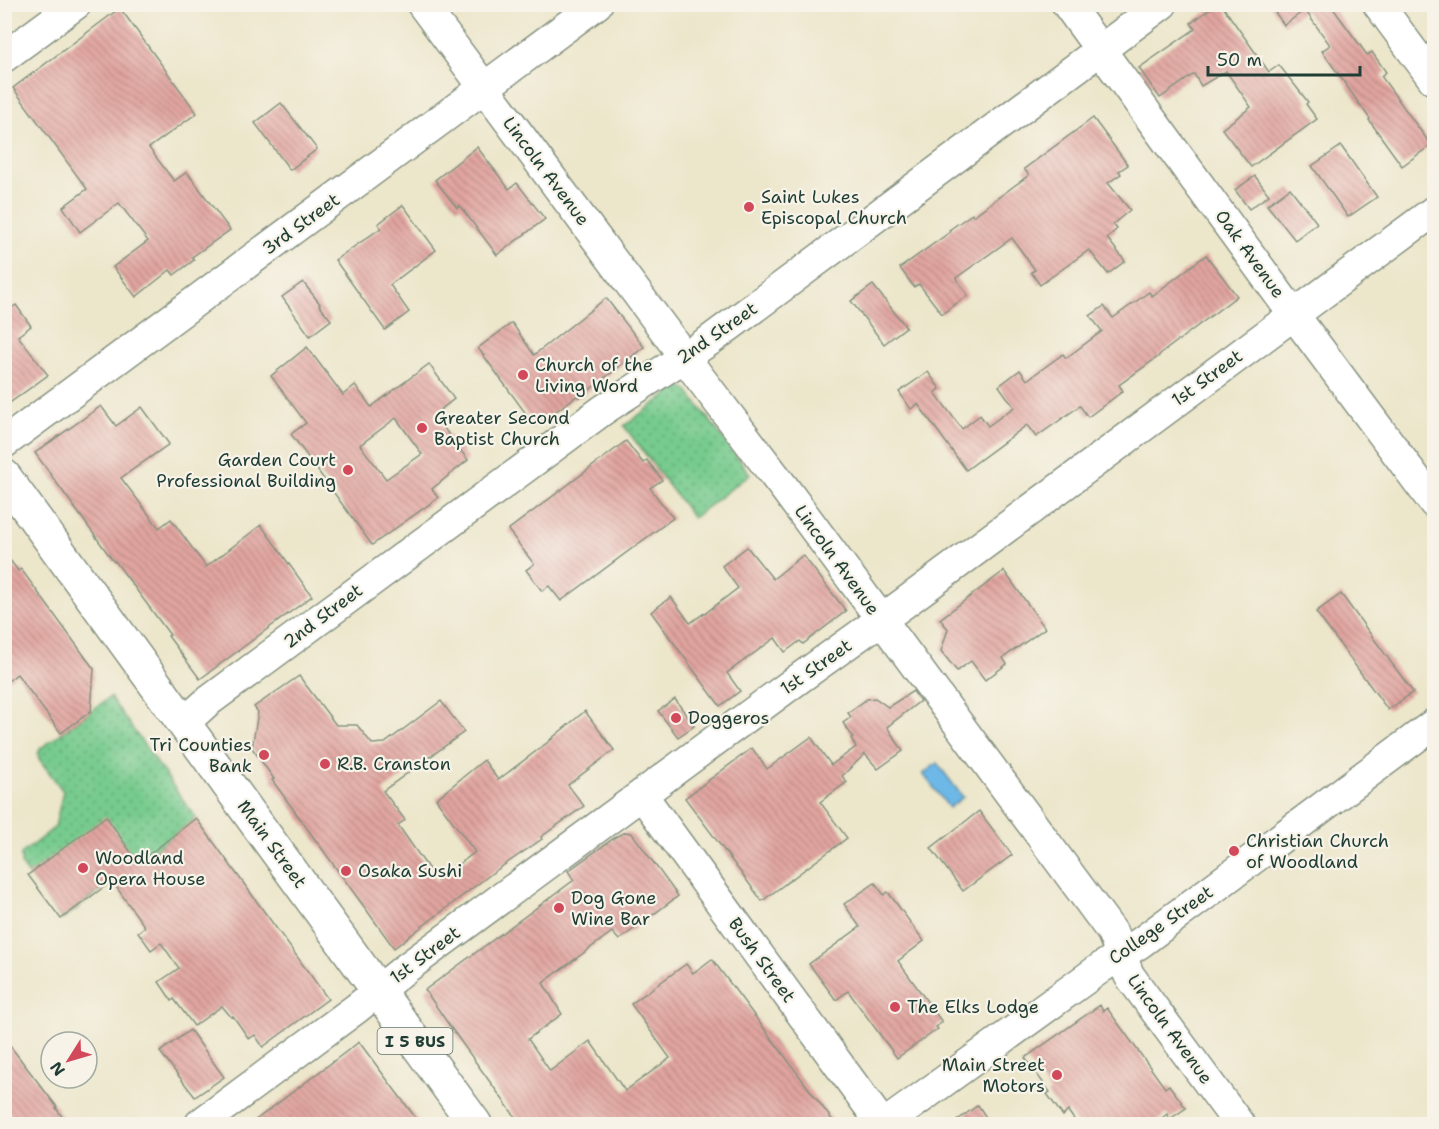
<svg xmlns="http://www.w3.org/2000/svg" width="1439" height="1129" viewBox="0 0 1439 1129" font-family="'Shantell Sans',sans-serif">
<defs>
<pattern id="grass-dots" width="8" height="8" patternUnits="userSpaceOnUse" patternTransform="scale(1.5)"><rect width="8" height="8" fill="#77cb8e"/><path d="M2 2h.1M6 6h.1" fill="none" stroke="#61a675" stroke-width="1.8" stroke-linecap="round"/></pattern>
<pattern id="building-back-hatch" width="6" height="6" patternUnits="userSpaceOnUse" patternTransform="scale(1.5)"><rect width="6" height="6" fill="#e2a5a0"/><path d="M-1 5l2 2M0 0l6 6M5-1l2 2" fill="none" stroke="#b78883"/></pattern>
</defs>
<rect width="100%" height="100%" fill="#f7f3e8"/>
<filter id="ink" filterUnits="userSpaceOnUse"><feTurbulence type="fractalNoise" baseFrequency=".0167" numOctaves="2"/><feDisplacementMap in="SourceGraphic" scale="12" xChannelSelector="R" yChannelSelector="G"/><feConvolveMatrix kernelMatrix="1 2 1 2 8 2 1 2 1" color-interpolation-filters="sRGB"/></filter>
<filter id="wash" filterUnits="userSpaceOnUse"><feTurbulence type="fractalNoise" baseFrequency=".008" numOctaves="4" result="noise"/><feDisplacementMap in="SourceGraphic" scale="24" xChannelSelector="R" yChannelSelector="G"/><feGaussianBlur stdDeviation="1.35" result="paint"/><feColorMatrix in="noise" values="0 0 0 0 0 0 0 0 0 0 0 0 0 0 0 0 0 1.4 0 .05"/><feComposite in="paint" operator="in"/></filter>
<g filter="url(#wash)">
<rect width="100%" height="100%" fill="#ece6cb"/>
<g fill="url(#grass-dots)" stroke="#4b8461" stroke-width="1.5">
<polygon points="680,385 687,390 750,474 693,518 624,426"/>
<polygon points="110,697 196,818 62,920 21,864 21,854 55,827 63,791 39,759 38,754 40,749"/>
</g>
<polygon fill="#6db8e6" stroke="#467a8d" stroke-width="1.5" points="937,763 963,797 949,808 923,774"/>
<g id="blocks">
<g fill="url(#building-back-hatch)" fill-rule="evenodd">
<polygon points="1217,4 1221,4 1269,72 1279,65 1308,102 1306,104 1317,119 1251,167 1222,129 1251,107 1226,71 1201,86 1194,74 1160,98 1139,68 1195,29 1191,23"/>
<polygon points="1269,4 1330,4 1367,55 1372,52 1386,72 1381,76 1431,145 1402,166 1369,120 1370,119 1322,51 1330,45 1305,10 1284,25"/>
<polygon points="120,8 197,113 149,148 174,181 187,172 230,230 192,257 194,260 174,275 170,270 136,297 113,267 148,241 119,203 80,232 63,207 87,189 13,88"/>
<polygon points="281,103 317,149 290,170 255,123"/>
<polygon points="1093,118 1128,165 1119,171 1121,174 1108,183 1130,210 1113,224 1117,229 1107,238 1125,261 1108,274 1089,250 1040,285 1031,272 1035,270 1012,238 956,278 968,295 942,314 919,284 914,287 900,268 950,232 949,230 972,214 973,216 1029,175 1024,169"/>
<polygon points="1341,146 1377,197 1348,217 1312,166"/>
<polygon points="477,147 509,189 517,183 545,219 497,255 460,206 457,208 435,180"/>
<polygon points="1255,176 1269,195 1249,209 1235,190"/>
<polygon points="1290,188 1317,223 1295,240 1267,205"/>
<polygon points="403,205 436,250 390,285 409,312 385,330 335,260 381,228 378,224"/>
<polygon points="1206,255 1237,296 1159,355 1159,356 1119,385 1123,391 1088,417 1080,406 1036,437 1027,425 966,470 918,404 911,409 899,392 928,372 940,389 935,393 962,429 980,415 988,426 1014,407 999,386 1020,370 1027,380 1063,354 1066,358 1102,331 1090,316 1104,306 1113,318 1149,292 1152,296"/>
<polygon points="303,282 320,304 319,305 331,320 310,336 282,297"/>
<polygon points="873,285 906,327 884,344 851,301"/>
<polygon points="606,298 644,347 579,398 577,396 535,426 478,348 512,323 534,355"/>
<polygon points="16,305 31,326 18,336 48,375 4,407 4,313"/>
<path d="M307 347 343 395 355 385 371 407 429 364 454 399 434 415 468 460 432 489 438 498 372 545 291 434 306 423 271 376ZM396 418 422 454 386 479 360 445Z"/>
<polygon points="101,406 116,426 142,407 169,444 121,478 159,528 171,519 206,567 261,525 312,596 200,679 168,636 170,635 115,561 114,562 35,453"/>
<polygon points="626,441 643,463 647,460 662,480 650,488 673,518 561,601 549,586 542,591 526,570 534,564 508,530"/>
<polygon points="747,547 773,579 803,555 846,611 803,644 800,641 785,652 775,638 727,673 740,691 720,706 651,612 671,597 690,623 703,614 703,615 738,588 722,566"/>
<polygon points="4,552 18,571 21,569 94,669 91,711 61,733 17,674 4,684"/>
<polygon points="1004,571 1045,628 1003,658 1007,664 985,680 971,661 957,671 941,651 948,629 940,619"/>
<polygon points="1341,594 1413,692 1388,710 1316,612"/>
<polygon points="299,676 336,725 357,725 372,744 385,743 441,701 464,732 383,791 405,820 398,825 437,881 475,852 436,799 484,760 498,780 552,739 551,739 585,711 614,750 568,785 584,806 541,837 542,839 491,874 394,948 272,780 274,779 252,748 258,712 254,707"/>
<polygon points="913,691 920,701 887,727 903,751 878,769 865,754 842,776 847,782 820,802 847,838 762,901 685,798 752,748 767,769 811,737 831,765 856,747 851,738 853,737 843,723 851,717 848,713 867,699 875,698 888,707"/>
<polygon points="675,699 694,726 678,737 658,711"/>
<polygon points="979,811 1012,855 963,891 931,848"/>
<polygon points="106,816 138,863 196,818 328,999 263,1047 255,1035 249,1039 233,1016 231,1017 222,1006 194,1026 174,999 172,1001 159,982 179,968 161,943 151,950 138,932 145,927 112,881 61,919 28,875"/>
<polygon points="625,832 630,833 634,836 678,896 619,940 612,932 543,983 562,1014 528,1039 550,1071 590,1041 625,1091 670,1058 631,1004 686,964 693,973 712,959 836,1125 521,1125 449,1025 425,990 574,880 568,871 617,836"/>
<polygon points="875,883 884,895 888,892 924,941 898,961 942,1022 936,1027 938,1029 897,1058 848,991 836,1000 809,964 860,927 844,904"/>
<polygon points="1100,1005 1103,1011 1107,1008 1165,1088 1169,1085 1186,1108 1170,1119 1167,1114 1153,1125 1078,1125 1068,1111 1063,1116 1047,1094 1050,1092 1025,1058"/>
<polygon points="190,1030 224,1077 195,1097 160,1052"/>
<polygon points="4,1038 57,1107 56,1108 68,1125 4,1125"/>
<polygon points="359,1042 421,1125 249,1125"/>
<polygon points="978,1105 991,1125 951,1125"/>
</g>
</g>
</g>
<g filter="url(#ink)">
<use href="#blocks" fill-opacity="0" stroke="#869280" stroke-width="1.5"/>
<g fill="none" stroke-linecap="round" stroke-linejoin="round">
<defs>
<g id="minor">
<polyline points="422,4 700,378 785,489 1112,932 1129,975 1239,1124"/>
<polyline points="1067,4 1294,315 1434,503"/>
<polyline points="1378,4 1434,80"/>
<polyline points="4,57 76,4"/>
<polyline points="4,443 597,4"/>
<polyline points="184,723 206,703 603,410 709,341 1162,4"/>
<polyline points="642,795 882,1124"/>
<polyline points="200,1124 357,1008 401,972 797,680 903,604 1434,211"/>
<polyline points="885,1124 1102,967 1140,943 1434,724"/>
</g>
<polyline id="major" points="4,476 475,1124"/>
</defs>
<use href="#minor" stroke="#869280" stroke-width="33"/>
<use href="#major" stroke="#869280" stroke-width="36"/>
<use href="#minor" stroke="#fff" stroke-width="30"/>
<use href="#major" stroke="#fff" stroke-width="33"/>
</g>
</g>
<g fill="#d1495b" stroke="#f7f3e8" stroke-width="2">
<circle cx="749" cy="207" r="6"/>
<circle cx="523" cy="375" r="6"/>
<circle cx="422" cy="428" r="6"/>
<circle cx="348" cy="470" r="6"/>
<circle cx="676" cy="718" r="6"/>
<circle cx="264" cy="755" r="6"/>
<circle cx="325" cy="764" r="6"/>
<circle cx="1234" cy="851" r="6"/>
<circle cx="83" cy="868" r="6"/>
<circle cx="346" cy="871" r="6"/>
<circle cx="559" cy="908" r="6"/>
<circle cx="895" cy="1007" r="6"/>
<circle cx="1057" cy="1075" r="6"/>
</g>
<g text-anchor="middle" stroke-width="4.5" stroke-linejoin="round" paint-order="stroke">
<rect fill="#f7f3e8" stroke="#60746a" stroke-width="1.5" x="377.5" y="1028" width="75" height="26" rx="4.5"/>
<g font-size="16" font-weight="bold" fill="#1f3d34">
<text x="415" y="1047">I 5 BUS</text>
</g>
<g font-size="18" fill="#1f3d34" stroke="#f7f3e8">
<text transform="translate(546 171) rotate(53)" y="6">Lincoln Avenue</text>
<text transform="translate(301 224) rotate(-36)" y="6">3rd Street</text>
<text transform="translate(1250 254) rotate(54)" y="6">Oak Avenue</text>
<text transform="translate(717 333) rotate(-35)" y="6">2nd Street</text>
<text transform="translate(1207 378) rotate(-36)" y="6">1st Street</text>
<text transform="translate(837 560) rotate(54)" y="6">Lincoln Avenue</text>
<text transform="translate(323 616) rotate(-37)" y="6">2nd Street</text>
<text transform="translate(816 667) rotate(-35)" y="6">1st Street</text>
<text transform="translate(272 844) rotate(54)" y="6">Main Street</text>
<text transform="translate(1161 925) rotate(-35)" y="6">College Street</text>
<text transform="translate(425 955) rotate(-37)" y="6">1st Street</text>
<text transform="translate(762 960) rotate(54)" y="6">Bush Street</text>
<text transform="translate(1170 1029) rotate(54)" y="6">Lincoln Avenue</text>
</g>
<g font-size="18" fill="#1f3d34" stroke="#f7f3e8" text-anchor="start">
<text x="761" y="203">Saint Lukes<tspan x="761" dy="21">Episcopal Church</tspan></text>
<text x="535" y="371">Church of the<tspan x="535" dy="21">Living Word</tspan></text>
<text x="434" y="424">Greater Second<tspan x="434" dy="21">Baptist Church</tspan></text>
<text x="336" y="466" text-anchor="end">Garden Court<tspan x="336" dy="21">Professional Building</tspan></text>
<text x="688" y="724">Doggeros</text>
<text x="252" y="751" text-anchor="end">Tri Counties<tspan x="252" dy="21">Bank</tspan></text>
<text x="337" y="770">R.B. Cranston</text>
<text x="1246" y="847">Christian Church<tspan x="1246" dy="21">of Woodland</tspan></text>
<text x="95" y="864">Woodland<tspan x="95" dy="21">Opera House</tspan></text>
<text x="358" y="877">Osaka Sushi</text>
<text x="571" y="904">Dog Gone<tspan x="571" dy="21">Wine Bar</tspan></text>
<text x="907" y="1013">The Elks Lodge</text>
<text x="1045" y="1071" text-anchor="end">Main Street<tspan x="1045" dy="21">Motors</tspan></text>
</g>
</g>
<rect width="1439" height="1129" fill="none" stroke="#f7f3e8" stroke-width="24"/>
<g transform="translate(69 1060) rotate(233)"><circle r="28" fill="#f7f3e8" stroke="#a1aaa0" stroke-width="1.5"/>
<path d="M0-4.5L10 22L0 15L-10 22Z" fill="#d1495b"/>
<text y="-9" font-size="16" font-weight="bold" text-anchor="middle" fill="#1f3d34">N</text>
</g>
<path d="M1208 66v9h152v-9" fill="none" stroke="#1f3d34" stroke-width="3"/>
<text x="1217" y="66" font-size="18" fill="#1f3d34" stroke="#f7f3e8" stroke-width="4.5" paint-order="stroke">50 m</text>
</svg>
